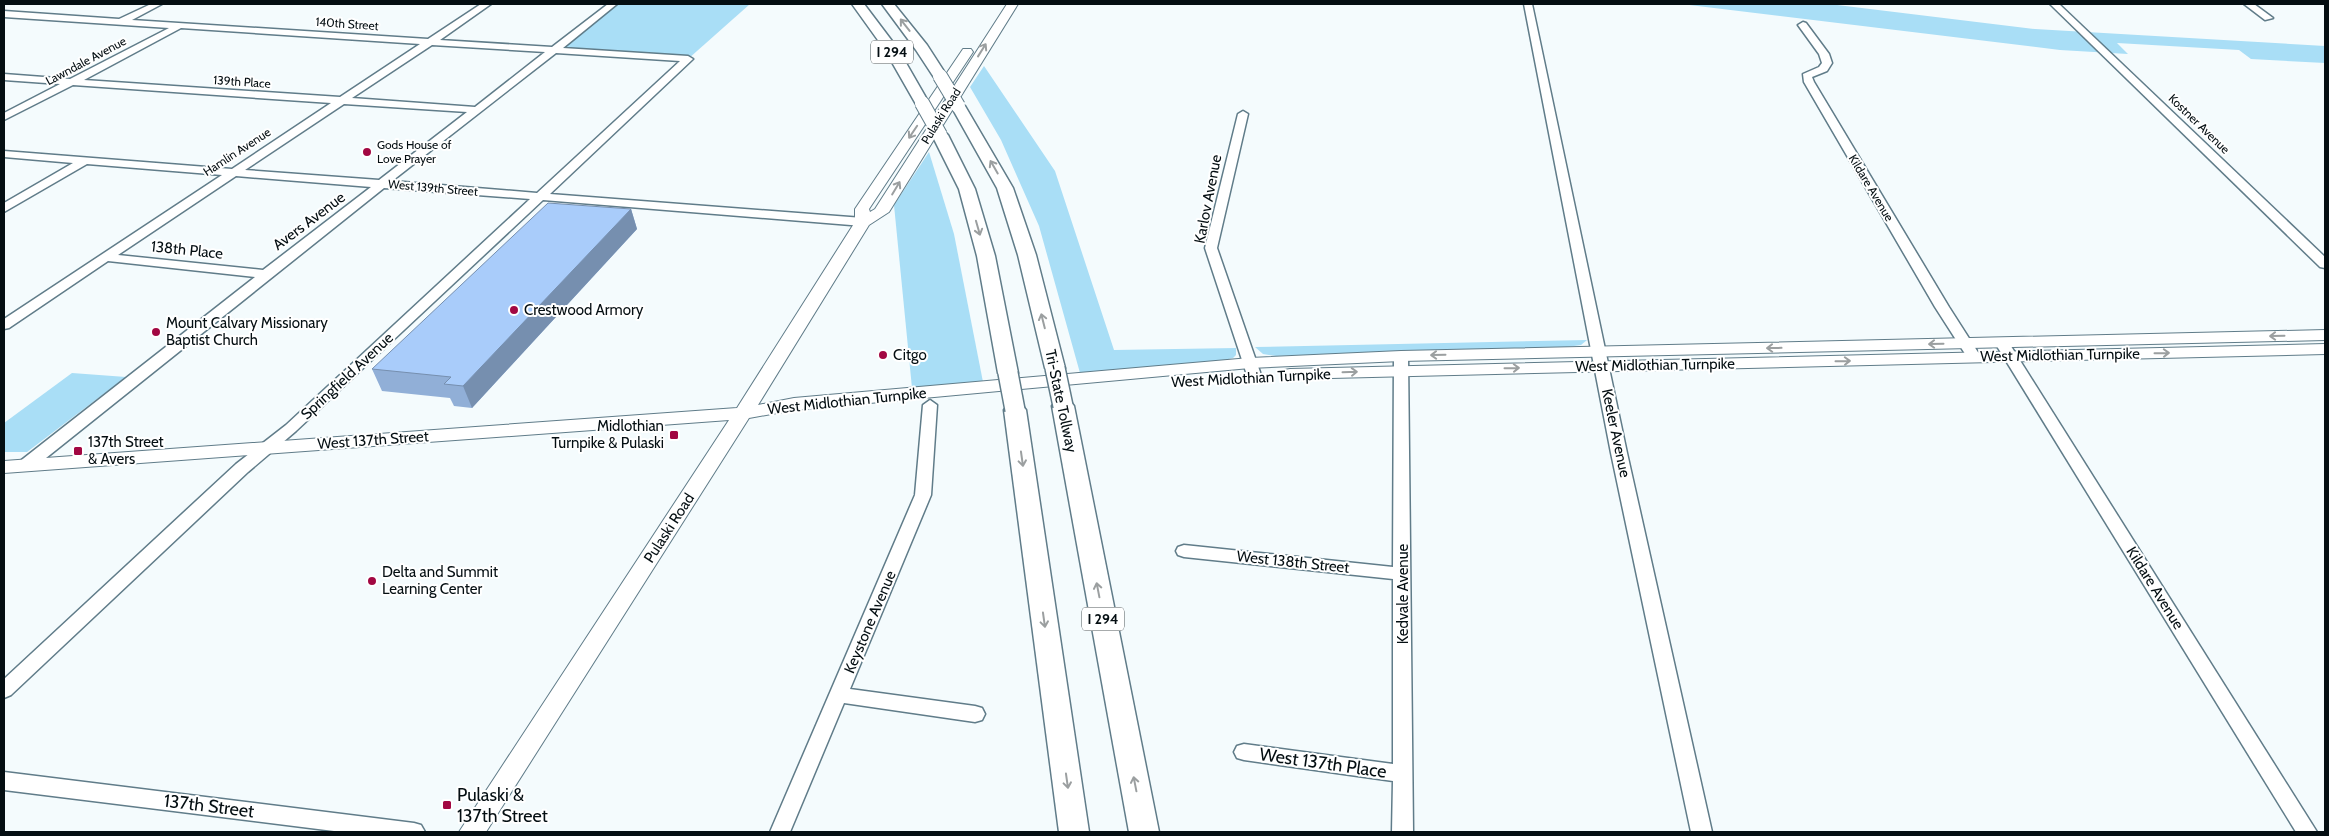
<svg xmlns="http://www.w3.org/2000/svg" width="2329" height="836" viewBox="0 0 2329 836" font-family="Cabin,sans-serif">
<rect width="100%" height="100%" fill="#f4fbfd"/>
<g fill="#a9def6">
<polygon points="613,4 750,4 688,59 554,50"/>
<polygon points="1681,4 1829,4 2035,29 2325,46 2325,63 2251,59 2239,50 2117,43 2128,54 2060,50"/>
<polygon points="984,66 1055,171 1114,350 1236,348 1236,355 1233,358 1216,362 1080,373 1039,226 1001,140 970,87"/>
<polygon points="929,152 954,234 983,382 912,388 894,205"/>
<polygon points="1587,340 1581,345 1567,347 1276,356 1263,354 1255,347"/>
<polygon points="72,373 126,377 27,452 4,452 4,423"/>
</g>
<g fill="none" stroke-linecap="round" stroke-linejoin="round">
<defs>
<g id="minor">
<path d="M151 4H162L132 20 428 39 481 4H491L440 40 552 47 608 4H617L563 48 688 56 693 59 550 194 863 218 869 222 863 226 543 200 296 431 248 472 11 695 4 698V679L236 464 286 425 530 199 384 188 31 470H19L17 466 19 462 255 277 108 261 9 328 4 329V319L222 175 87 164 4 212V203L73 163 4 157V151L232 169 331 103 73 85 4 120V113L60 84 4 80V74L70 79 169 28 4 17V11L119 19ZM181 28 420 44 340 97 84 80ZM432 45 545 52 475 107 352 98ZM556 53 680 61 537 193 392 181ZM344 104 467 112 379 180 245 170ZM236 176 371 187 263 270 118 255Z"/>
<polygon points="1524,4 1532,4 1627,453 1712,832 1691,832 1611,453"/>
<polygon points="2050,4 2059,4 2325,257 2325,268 2320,267"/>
<polygon points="2244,4 2254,4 2273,18 2265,20"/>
<polygon points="1803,22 1806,23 1829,54 1832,63 1827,71 1812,77 1814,82 1949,307 1981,357 1979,360 1969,360 1935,307 1804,82 1803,74 1819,67 1822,63 1819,54 1798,25"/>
<polygon points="1243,111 1248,114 1217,248 1261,375 1254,379 1247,375 1205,248 1238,114"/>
<polygon points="2002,339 2009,343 2317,832 2296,832 1995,343"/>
<polygon points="1401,352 1408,356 1413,832 1392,832 1393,781 1244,760 1237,758 1234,752 1237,746 1244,744 1393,764 1393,579 1184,557 1178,555 1176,551 1178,547 1184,545 1393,567 1394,356"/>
<polygon points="930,400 937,405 931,495 850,689 975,706 982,708 985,714 982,720 975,722 844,703 790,832 770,832 915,495 923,405"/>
<polygon points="4,772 414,823 421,825 425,832 342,832 4,790"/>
</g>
<g id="major">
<polygon points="1007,4 1018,4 889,212 869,225 758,405 794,398 1250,358 1401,351 2325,330 2325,340 1401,361 1250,368 794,410 749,418 486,832 459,832 729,420 4,473 4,461 737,408 855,222 855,209 963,49 971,49 973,52 869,209 870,212 875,209"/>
<polygon points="2325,344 2325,354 1290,379 1284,378 1281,374 1284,370 1290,369"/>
</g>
<g id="highway">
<polygon points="852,4 864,4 898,49 929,103 927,106 917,106 885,50"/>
<polygon points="882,4 894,4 927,45 947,76 945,79 935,79 916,50"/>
<polygon points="958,102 965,106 1013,188 1036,255 1065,368 1062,372 1055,374 1048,372 1045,368 1018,255 997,188 951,106"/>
<polygon points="940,130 945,132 948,135 975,189 995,256 1018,373 1015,377 1008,379 1001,377 998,373 977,256 959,189 932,135 935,132"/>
<polygon points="1063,399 1070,401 1074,406 1159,832 1129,832 1052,406 1056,401"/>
<polygon points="1015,403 1022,405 1026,410 1089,832 1059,832 1004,410 1008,405"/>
</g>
</defs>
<use href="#minor" stroke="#607c89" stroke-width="3"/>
<use href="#major" stroke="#607c89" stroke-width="2"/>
<use href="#highway" stroke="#607c89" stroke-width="3"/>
<use href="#minor" fill="#fff" fill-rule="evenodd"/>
<use href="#major" fill="#fff" fill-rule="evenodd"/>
<use href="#highway" fill="#fff" fill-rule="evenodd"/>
<defs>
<g id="highway-bridge-far1">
<polyline points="940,76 958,106"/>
<polyline points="922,103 940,135"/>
</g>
<g id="highway-bridge">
<polyline points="1055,368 1063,406"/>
<polyline points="1008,373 1015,410"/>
</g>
</defs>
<use href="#highway-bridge-far1" stroke="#607c89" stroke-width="16" stroke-linecap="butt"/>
<use href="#highway-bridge" stroke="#607c89" stroke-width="22" stroke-linecap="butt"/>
<use href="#highway-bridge-far1" stroke="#fff" stroke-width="14"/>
<use href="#highway-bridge" stroke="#fff" stroke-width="19"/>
</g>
<polygon fill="#91afd7" points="631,209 637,229 472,408 454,406 450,398 382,391 372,369"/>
<polygon fill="#768faf" points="631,209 637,229 472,408 463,386"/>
<polygon fill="#a9ccfa" stroke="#768faf" points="548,203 631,209 463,386 444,384 451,377 372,369"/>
<defs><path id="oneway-shaft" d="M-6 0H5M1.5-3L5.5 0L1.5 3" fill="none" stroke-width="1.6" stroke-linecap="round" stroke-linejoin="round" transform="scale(1.25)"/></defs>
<g stroke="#9b9fa0">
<use href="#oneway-shaft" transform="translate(905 25) rotate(-128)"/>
<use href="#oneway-shaft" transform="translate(982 50) rotate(-58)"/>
<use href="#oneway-shaft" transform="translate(913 132) rotate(124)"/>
<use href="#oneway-shaft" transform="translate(994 167) rotate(-120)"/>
<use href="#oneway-shaft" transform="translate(896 188) rotate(-59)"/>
<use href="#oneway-shaft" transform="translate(978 228) rotate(74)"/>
<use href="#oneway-shaft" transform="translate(1043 321) rotate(-104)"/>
<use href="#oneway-shaft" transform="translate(2277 336) rotate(179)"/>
<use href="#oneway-shaft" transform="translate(1936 344) rotate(179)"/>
<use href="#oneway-shaft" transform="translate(1774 348) rotate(179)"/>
<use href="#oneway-shaft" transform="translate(2162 353) rotate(-1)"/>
<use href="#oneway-shaft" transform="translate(1438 355) rotate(179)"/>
<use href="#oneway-shaft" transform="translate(1843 361) rotate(-1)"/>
<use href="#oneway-shaft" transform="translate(1512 368) rotate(-1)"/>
<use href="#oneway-shaft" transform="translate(1350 372) rotate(-2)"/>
<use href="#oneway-shaft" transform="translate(1022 459) rotate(82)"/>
<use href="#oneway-shaft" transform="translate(1098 590) rotate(-101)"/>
<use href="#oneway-shaft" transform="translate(1044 620) rotate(82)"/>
<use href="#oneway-shaft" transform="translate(1067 781) rotate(82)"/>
<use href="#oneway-shaft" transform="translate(1135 784) rotate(-101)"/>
</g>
<g fill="#a20742" stroke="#fff" stroke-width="2">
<circle cx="367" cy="152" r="5"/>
<circle cx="514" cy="310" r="5"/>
<circle cx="156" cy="332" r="5"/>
<circle cx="883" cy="355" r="5"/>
<rect x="669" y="430" width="10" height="10" rx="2.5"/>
<rect x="73" y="446" width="10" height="10" rx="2.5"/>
<circle cx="372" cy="581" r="5"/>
<rect x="442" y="800" width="10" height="10" rx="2.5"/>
</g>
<g text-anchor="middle" stroke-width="4" stroke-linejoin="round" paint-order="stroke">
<g font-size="12" fill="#040e12" stroke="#fff">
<text transform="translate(347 24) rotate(4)" y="4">140th Street</text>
<text transform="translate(86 61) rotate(-28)" y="4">Lawndale Avenue</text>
<text transform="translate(242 82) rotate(4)" y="4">139th Place</text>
<text transform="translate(941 116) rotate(-58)" y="4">Pulaski Road</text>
<text transform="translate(2199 124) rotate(44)" y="4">Kostner Avenue</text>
<text transform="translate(237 152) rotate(-33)" y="4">Hamlin Avenue</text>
<text transform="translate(433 188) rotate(5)" y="4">West 139th Street</text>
<text transform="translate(1871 188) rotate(59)" y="4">Kildare Avenue</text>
</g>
<g font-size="12" fill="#040e12" stroke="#fff" text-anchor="start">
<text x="377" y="149">Gods House of<tspan x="377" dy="14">Love Prayer</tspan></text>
</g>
<g fill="#fff" stroke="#4f5659" stroke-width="1">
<rect x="871" y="40.5" width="42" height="23" rx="4"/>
<rect x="1082" y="607.5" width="42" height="23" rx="4"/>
</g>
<g font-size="14" font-weight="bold" fill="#040e12">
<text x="892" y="57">I 294</text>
<text x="1103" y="624">I 294</text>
</g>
<g font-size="15" fill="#040e12" stroke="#fff">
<text transform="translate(1208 199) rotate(-79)" y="5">Karlov Avenue</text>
<text transform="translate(309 221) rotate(-37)" y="5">Avers Avenue</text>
<text transform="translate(187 250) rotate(6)" y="5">138th Place</text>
<text transform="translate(2060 355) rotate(-1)" y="5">West Midlothian Turnpike</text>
<text transform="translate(1655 365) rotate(-1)" y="5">West Midlothian Turnpike</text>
<text transform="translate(347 376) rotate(-43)" y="5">Springfield Avenue</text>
<text transform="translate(1251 378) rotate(-3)" y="5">West Midlothian Turnpike</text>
<text transform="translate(847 401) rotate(-6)" y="5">West Midlothian Turnpike</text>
<text transform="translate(1061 401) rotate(78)" y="5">Tri-State Tollway</text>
<text transform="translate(1616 433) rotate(78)" y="5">Keeler Avenue</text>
<text transform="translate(373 440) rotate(-4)" y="5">West 137th Street</text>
<text transform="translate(669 528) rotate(-57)" y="5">Pulaski Road</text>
<text transform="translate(1293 562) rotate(6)" y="5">West 138th Street</text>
<text transform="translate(2155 588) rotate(58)" y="5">Kildare Avenue</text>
<text transform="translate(1403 594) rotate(-90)" y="5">Kedvale Avenue</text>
<text transform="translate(870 622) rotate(-67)" y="5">Keystone Avenue</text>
</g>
<g font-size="15" fill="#040e12" stroke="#fff" text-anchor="start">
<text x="524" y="315">Crestwood Armory</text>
<text x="166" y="328">Mount Calvary Missionary<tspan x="166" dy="17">Baptist Church</tspan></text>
<text x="893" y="360">Citgo</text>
<text x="664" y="431" text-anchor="end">Midlothian<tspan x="664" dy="17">Turnpike &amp; Pulaski</tspan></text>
<text x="88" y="447">137th Street<tspan x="88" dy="17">&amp; Avers</tspan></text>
<text x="382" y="577">Delta and Summit<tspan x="382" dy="17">Learning Center</tspan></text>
</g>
<g font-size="18" fill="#040e12" stroke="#fff">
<text transform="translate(1323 763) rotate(8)" y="6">West 137th Place</text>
<text transform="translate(209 806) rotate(7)" y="6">137th Street</text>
</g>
<g font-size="18" fill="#040e12" stroke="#fff" text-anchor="start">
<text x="457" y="801">Pulaski &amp;<tspan x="457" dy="21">137th Street</tspan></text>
</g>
</g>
<rect width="2329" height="836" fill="none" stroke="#040e12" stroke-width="10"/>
</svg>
